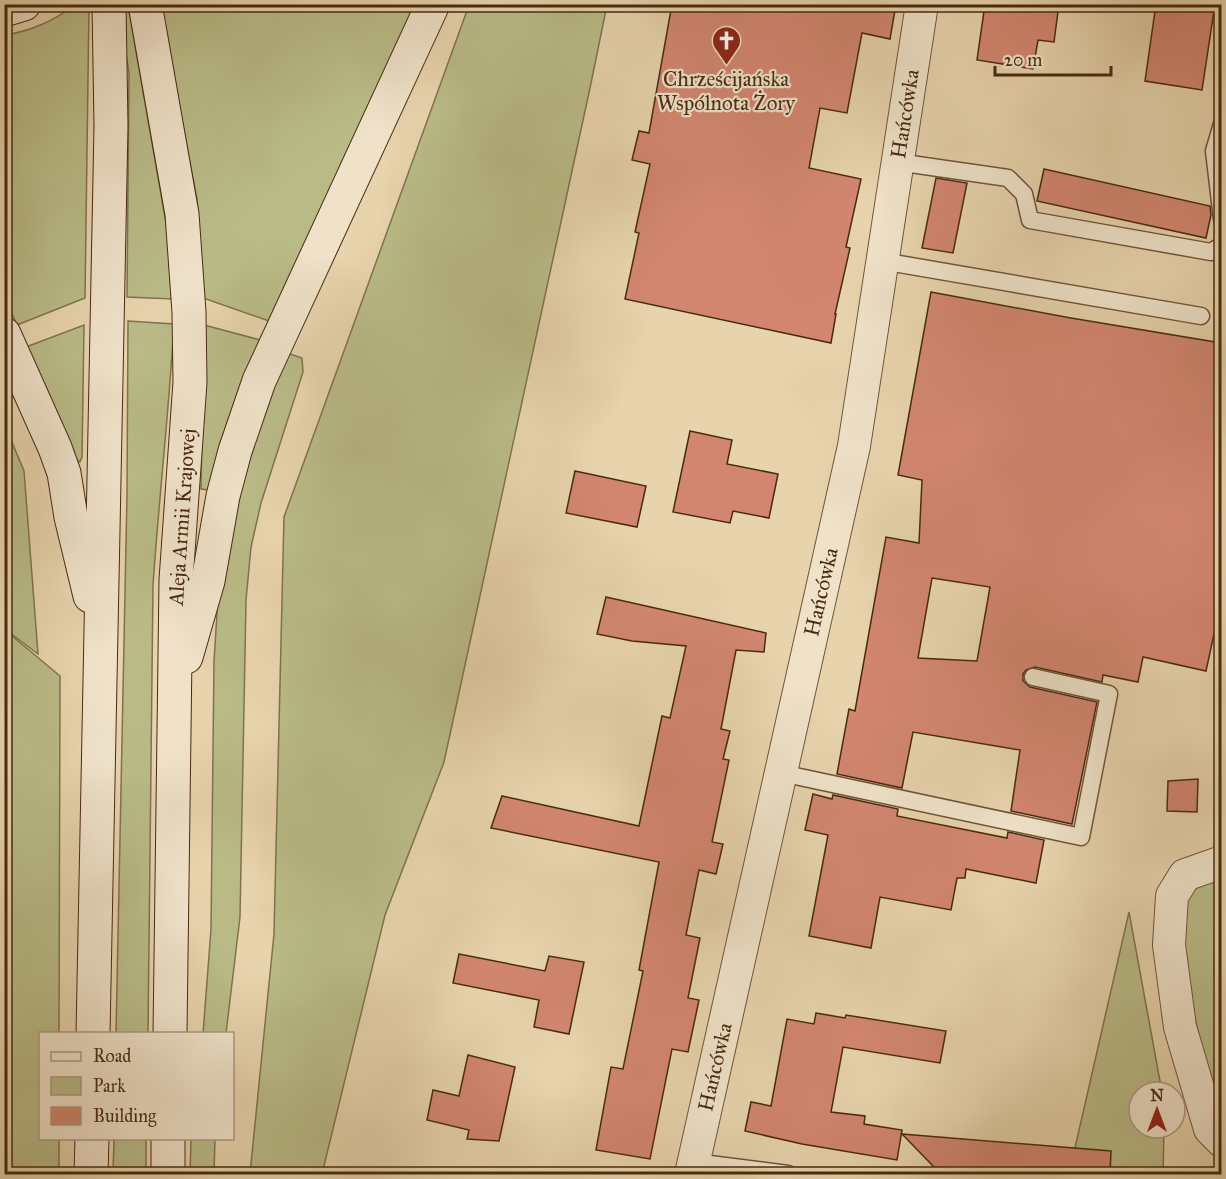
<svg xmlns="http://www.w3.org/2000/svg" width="1226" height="1179" viewBox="0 0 1226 1179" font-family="'IM FELL Great Primer',serif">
<rect width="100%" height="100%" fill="#e7d3ac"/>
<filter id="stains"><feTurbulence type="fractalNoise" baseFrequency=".00333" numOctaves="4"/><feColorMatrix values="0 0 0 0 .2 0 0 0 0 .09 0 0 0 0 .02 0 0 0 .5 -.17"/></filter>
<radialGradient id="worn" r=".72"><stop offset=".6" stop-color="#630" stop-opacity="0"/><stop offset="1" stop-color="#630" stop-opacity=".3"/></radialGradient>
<g fill="#b9bb87" stroke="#81724c" stroke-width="1.5">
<path d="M74 5H89L85 298 17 325 4 296V35C29 32 56 20 74 5Z"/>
<polygon points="119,5 128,5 168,235 173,299 127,297 129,73"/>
<polygon points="160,5 416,5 272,322 203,298 197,199"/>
<polygon points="469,5 607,5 590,88 444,762 385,915 322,1174 250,1174 274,934 284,517"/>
<path d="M128 321 174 324C169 411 159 498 153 585L148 1033 116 1034 127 495Z"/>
<polygon points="84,325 82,457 80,462 73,458 26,347"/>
<polygon points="204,325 264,341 210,490 201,489"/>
<polygon points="284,352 302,358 303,372 261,503 251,547 246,600 240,917 226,1033 203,1034 211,929 214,661 220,566 234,500"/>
<polygon points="4,423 24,471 38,654 5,629"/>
<polygon points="5,630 60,676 59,1033 40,1034 40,1138 59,1139 59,1174 5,1174"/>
<polygon points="1221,882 1221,908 1215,909 1214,976 1221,977 1221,1093 1212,1093 1176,934 1192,883"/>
<polygon points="1129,912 1162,1092 1139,1092 1139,1128 1164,1128 1163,1174 1069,1174"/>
<polygon points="114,1139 146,1139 146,1174 113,1174"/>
<polygon points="191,1139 215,1139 214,1174 190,1174"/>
</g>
<g fill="#d28670" stroke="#492a11" stroke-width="1.5" fill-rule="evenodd">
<polygon points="672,4 867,4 895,10 890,39 862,33 847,113 820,108 809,168 861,179 846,247 850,248 835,314 836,314 831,343 625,299 639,233 635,232 650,164 632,160 639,131 649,133"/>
<polygon points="985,4 1059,4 1054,42 1038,40 1033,69 977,60"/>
<polygon points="1156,4 1215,4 1202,90 1145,81"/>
<polygon points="1044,169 1210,206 1211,215 1206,238 1037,201"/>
<polygon points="936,178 967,183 953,253 922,248"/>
<path d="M931 292 1071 318 1221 343V602L1206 671 1143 657 1138 682 1103 675 1102 682 1035 667 1026 670 1023 674V681L1030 687 1097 702 1072 824 1011 811 1020 750 913 732 902 788 837 774 849 709 855 711 886 537 919 543 922 480 898 475ZM932 578 990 587 977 661 918 658Z"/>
<polygon points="690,431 732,440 727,464 778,474 769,518 733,511 730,523 673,512"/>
<polygon points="575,471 646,486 637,527 566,513"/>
<polygon points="606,597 766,633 764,652 736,650 721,729 730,731 723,759 729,760 712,842 723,844 716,874 699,870 686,935 700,938 688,998 699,1000 688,1052 672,1049 650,1159 596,1150 611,1067 623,1069 643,971 639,970 659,862 491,828 502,796 639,826 662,716 670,718 686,646 632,641 597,634"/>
<polygon points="1198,779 1197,812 1167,811 1168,781"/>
<polygon points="813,794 832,799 833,795 898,809 897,816 1007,838 1008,832 1044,840 1036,883 966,869 965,878 957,878 951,910 880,897 871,948 809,936 828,835 805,830"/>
<polygon points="459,954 545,971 549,956 584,962 569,1034 534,1027 539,1000 453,983"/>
<polygon points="816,1013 845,1018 846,1015 946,1031 940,1063 843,1047 831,1112 865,1116 864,1124 902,1130 897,1160 802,1144 745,1131 751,1102 771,1106 787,1019 814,1024"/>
<polygon points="468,1055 515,1067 499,1141 467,1139 469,1130 427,1120 433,1090 459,1096"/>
<polygon points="902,1134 1111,1151 1110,1174 1012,1174 1012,1172 934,1167"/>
</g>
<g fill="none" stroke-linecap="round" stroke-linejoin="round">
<defs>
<g id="lane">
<polyline points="1222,124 1214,151 1222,219"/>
<polyline points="897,162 1008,178 1024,194 1030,220 1211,252 1222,245"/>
<polyline points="882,261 1201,316"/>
<polyline points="781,773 1081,837 1109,694 1033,677"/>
<polyline points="694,1162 788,1174"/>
</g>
<g id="street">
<polyline points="1222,862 1185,875 1172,896 1169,945 1180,1027 1210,1129 1222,1141"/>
<polyline points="691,1174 854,446 922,4"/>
</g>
<g id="secondary">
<polyline points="145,4 182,214 189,312 190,382 176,580 170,1034"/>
<polyline points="4,10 24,4"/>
<polyline points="4,334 55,448 64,473 71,517 90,596"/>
<polyline points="186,657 208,581 223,496 235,451 259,381 433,4"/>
<polyline points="93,1034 111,126 109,4"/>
<polyline points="91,1174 92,1138"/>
<polyline points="168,1174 168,1138"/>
</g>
</defs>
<use href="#lane" stroke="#705438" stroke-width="19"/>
<use href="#street" stroke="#705438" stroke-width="34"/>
<use href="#secondary" stroke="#492a11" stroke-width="35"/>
<use href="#lane" stroke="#efe2c9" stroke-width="16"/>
<use href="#street" stroke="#efe2c9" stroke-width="32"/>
<use href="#secondary" stroke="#efe2c9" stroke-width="33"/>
</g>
<defs>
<symbol id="church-pin" viewBox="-11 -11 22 30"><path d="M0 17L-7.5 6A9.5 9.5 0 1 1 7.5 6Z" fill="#8f2418" stroke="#efe2c9"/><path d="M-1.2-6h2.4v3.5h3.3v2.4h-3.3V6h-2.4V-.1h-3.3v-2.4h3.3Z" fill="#fff"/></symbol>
</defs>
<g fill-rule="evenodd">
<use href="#church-pin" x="710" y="24" width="33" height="45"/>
</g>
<g text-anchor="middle" stroke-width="4.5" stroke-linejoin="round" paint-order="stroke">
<g font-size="21" fill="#492a11" stroke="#efe2c9">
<text x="726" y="86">Chrześcijańska<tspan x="726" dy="24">Wspólnota Żory</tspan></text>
</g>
<g font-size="21" fill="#492a11" stroke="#efe2c9">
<text transform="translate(905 114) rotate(-81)" y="7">Hańcówka</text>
<text transform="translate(182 517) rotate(-86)" y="7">Aleja Armii Krajowej</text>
<text transform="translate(821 592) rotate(-77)" y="7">Hańcówka</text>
<text transform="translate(715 1067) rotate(-77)" y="7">Hańcówka</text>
</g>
</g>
<rect width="1226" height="1179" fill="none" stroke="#e7d3ac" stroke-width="24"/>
<rect x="6" y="6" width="1214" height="1167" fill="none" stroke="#492a11" stroke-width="3"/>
<rect x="12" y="12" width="1202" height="1155" fill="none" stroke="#492a11" stroke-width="1.5"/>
<rect x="39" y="1032" width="195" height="108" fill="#efe2c9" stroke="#ad987f" stroke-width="1.5"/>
<rect x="51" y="1052" width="30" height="9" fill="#efe2c9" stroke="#ad987f" stroke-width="1.5"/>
<text x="93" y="1062" font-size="18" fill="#492a11">Road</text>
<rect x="51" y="1077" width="30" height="18" fill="#b9bb87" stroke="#ad987f" stroke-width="1.5"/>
<text x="93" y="1092" font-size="18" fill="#492a11">Park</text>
<rect x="51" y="1107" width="30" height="18" fill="#d28670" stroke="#ad987f" stroke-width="1.5"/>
<text x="93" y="1122" font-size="18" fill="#492a11">Building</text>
<g transform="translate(1157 1110)"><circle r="28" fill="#efe2c9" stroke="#ad987f" stroke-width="1.5"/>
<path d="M0-4.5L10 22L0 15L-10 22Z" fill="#8f2418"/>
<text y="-9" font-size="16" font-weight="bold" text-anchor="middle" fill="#492a11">N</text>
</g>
<path d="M995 66v9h116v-9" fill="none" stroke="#492a11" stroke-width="3"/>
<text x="1004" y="66" font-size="18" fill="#492a11" stroke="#efe2c9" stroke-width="4.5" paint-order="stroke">20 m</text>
<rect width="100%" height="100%" filter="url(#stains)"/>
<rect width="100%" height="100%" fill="url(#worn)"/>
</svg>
